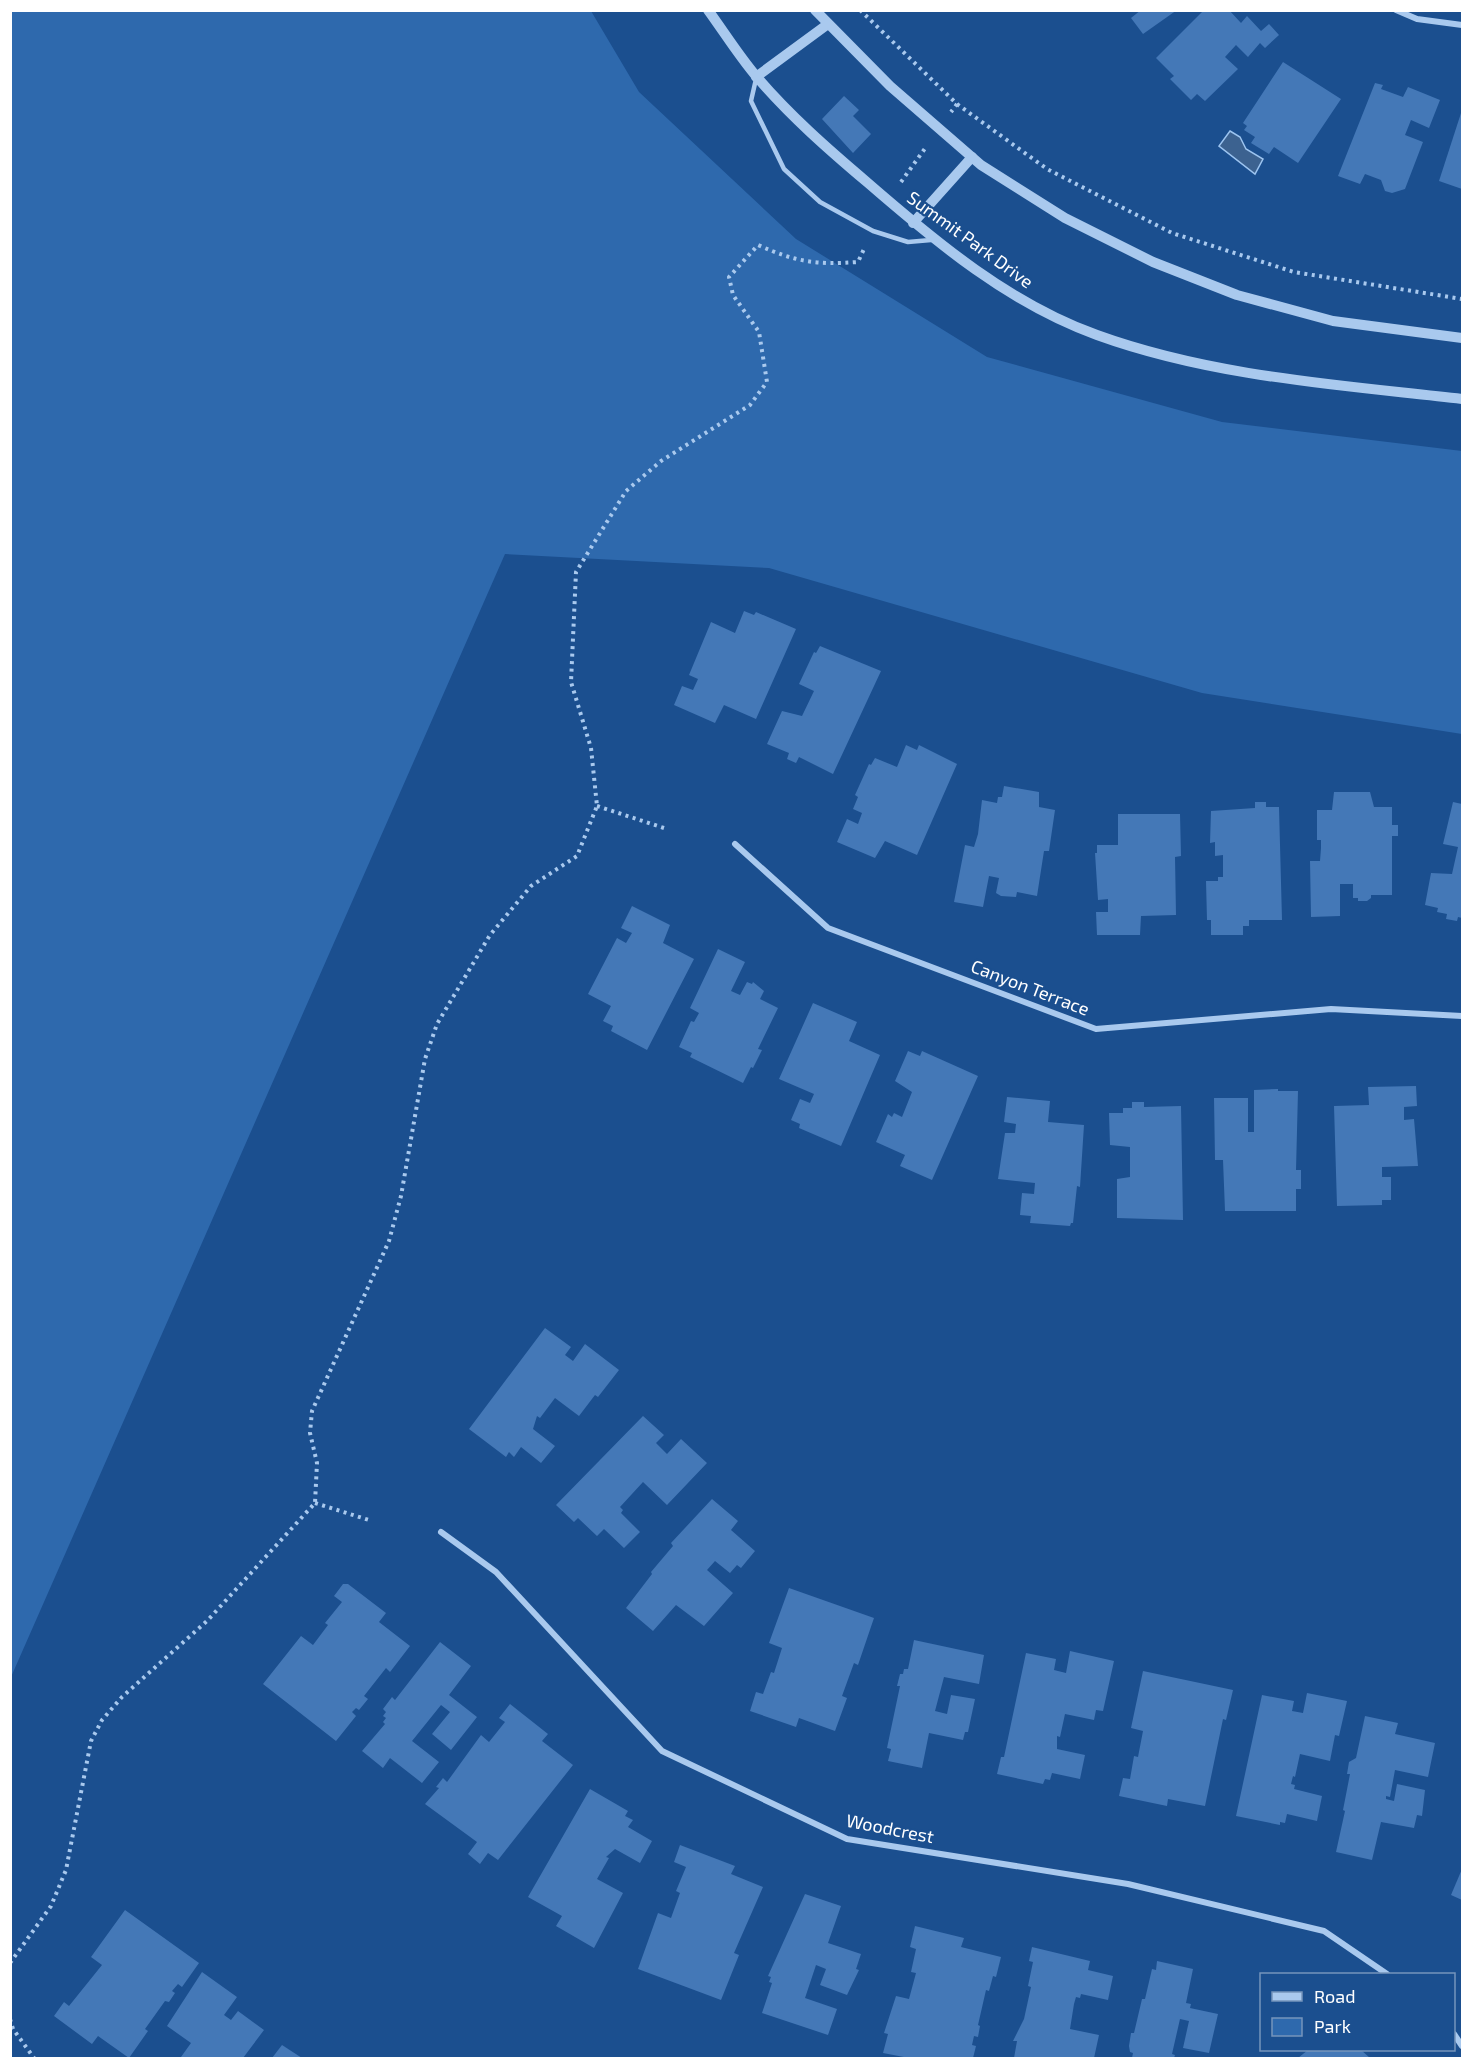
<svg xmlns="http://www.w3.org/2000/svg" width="1473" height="2069" viewBox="0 0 1473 2069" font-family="'Exo 2',sans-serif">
<rect width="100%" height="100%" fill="#1b4f8f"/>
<polygon fill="#2e69ad" points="11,10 591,11 639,92 796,239 987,357 1222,422 1462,451 1462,734 1202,693 769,568 505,554 11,1677"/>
<polygon fill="#3c6290" stroke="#9cc4f0" stroke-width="1.5" points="1230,131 1240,137 1246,149 1263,159 1255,174 1219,146"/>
<g fill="#4478b7">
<polygon points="1141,10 1177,10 1143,34 1131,18"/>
<polygon points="1204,10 1229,10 1241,23 1247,16 1261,31 1269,24 1279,35 1265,48 1260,43 1248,57 1236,45 1225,57 1238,69 1205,101 1197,94 1191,100 1170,79 1174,76 1156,58"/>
<polygon points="1283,62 1341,99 1298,163 1274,147 1269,154 1251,143 1255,137 1244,130 1247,126 1243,123"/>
<polygon points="1375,83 1383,85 1381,89 1403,97 1408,87 1440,100 1429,128 1411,120 1405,135 1423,142 1405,189 1392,193 1385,191 1381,180 1365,174 1360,184 1338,176"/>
<polygon points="844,96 859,110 853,116 871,134 853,153 822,119"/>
<polygon points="1462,110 1462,189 1439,181"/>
<polygon points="744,611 754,615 756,612 796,629 756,719 724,705 715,723 674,705 682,686 693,690 698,679 689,675 711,622 735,633"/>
<polygon points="820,646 881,671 833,774 799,757 796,763 787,759 789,753 767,744 782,711 802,716 814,691 799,684 814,652 816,653"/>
<polygon points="906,745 917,750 919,745 957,764 917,855 885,841 875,858 837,842 847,819 858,824 862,813 853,809 858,797 855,795 869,764 871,765 875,758 897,767"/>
<polygon points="1004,786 1039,792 1039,807 1055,810 1049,851 1044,851 1037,896 1017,892 1016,897 1001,896 996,893 999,878 989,876 983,907 954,902 965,845 974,847 978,834 982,800 997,803 998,797 1002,797"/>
<polygon points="1334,792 1370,792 1374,807 1392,807 1392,825 1398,825 1398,836 1392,836 1392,895 1371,895 1371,898 1367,901 1358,901 1358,898 1353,898 1353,884 1340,884 1340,916 1311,917 1310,861 1320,861 1321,848 1321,840 1317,840 1317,810 1332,810"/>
<polygon points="1255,802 1266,802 1266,807 1279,807 1282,920 1249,920 1249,926 1243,926 1243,935 1211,935 1211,920 1207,920 1206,881 1218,881 1218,877 1223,877 1223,855 1215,856 1215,842 1210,843 1211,811 1255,808"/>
<polygon points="1453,802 1462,804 1462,918 1458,917 1457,921 1446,919 1447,914 1437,912 1438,908 1425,905 1431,873 1452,874 1458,847 1443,844"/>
<polygon points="1118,814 1180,814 1181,856 1175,857 1176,915 1141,916 1140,935 1097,935 1096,912 1108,912 1108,899 1098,900 1095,853 1097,853 1097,845 1118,845"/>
<polygon points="632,906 670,925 663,943 694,959 647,1050 611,1031 613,1026 603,1021 611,1006 588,994 617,938 626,943 632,933 621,928"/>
<polygon points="718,949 745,962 731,991 740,995 747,982 752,984 753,982 764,991 760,999 778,1008 758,1049 762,1050 753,1068 751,1067 743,1083 690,1057 692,1053 679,1047 691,1021 694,1022 699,1013 690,1008"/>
<polygon points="813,1003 857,1022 849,1041 880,1055 841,1146 799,1128 800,1124 791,1120 800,1099 810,1103 814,1094 779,1079"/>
<polygon points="908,1051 920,1056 922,1051 978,1076 932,1180 900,1166 905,1155 876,1142 888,1114 892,1117 894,1113 902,1117 912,1092 895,1081"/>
<polygon points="1416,1086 1417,1106 1404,1107 1404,1120 1414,1119 1418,1166 1382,1167 1382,1177 1391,1177 1391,1200 1382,1200 1382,1205 1337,1206 1334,1106 1369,1105 1368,1087"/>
<polygon points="1278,1089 1278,1091 1298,1091 1296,1170 1301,1170 1301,1189 1296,1189 1296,1211 1225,1211 1223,1160 1215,1160 1214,1098 1248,1098 1248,1132 1254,1132 1254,1090"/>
<polygon points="1007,1097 1050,1101 1048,1122 1084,1125 1080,1187 1077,1186 1073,1223 1071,1223 1070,1226 1030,1223 1031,1216 1020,1215 1022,1193 1034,1194 1035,1183 998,1179 1005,1133 1015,1133 1016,1124 1004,1122"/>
<polygon points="1132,1102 1144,1102 1144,1107 1181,1106 1183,1220 1117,1218 1117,1179 1130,1177 1130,1147 1110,1145 1109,1113 1123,1113 1123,1108 1132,1108"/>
<polygon points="545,1328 571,1347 565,1355 573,1361 585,1344 619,1370 598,1397 595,1395 579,1416 555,1398 540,1418 537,1416 533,1429 555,1446 541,1463 521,1447 514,1457 509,1452 506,1457 469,1429"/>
<polygon points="643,1416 664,1435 656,1443 667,1454 681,1439 707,1463 667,1505 643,1482 620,1507 623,1510 621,1513 640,1532 624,1548 604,1529 597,1536 578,1518 574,1522 556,1505"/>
<polygon points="712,1499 738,1521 731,1530 755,1551 741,1568 737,1565 730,1573 715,1561 707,1570 733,1593 704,1626 676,1605 653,1631 626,1608 652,1574 651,1572 673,1546 671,1543"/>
<polygon points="343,1584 348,1584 386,1613 379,1622 410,1646 390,1672 386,1668 364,1696 368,1699 359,1710 356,1708 352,1712 356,1716 336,1741 263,1684 301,1636 313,1645 328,1625 325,1623 342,1602 334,1596"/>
<polygon points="789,1588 874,1618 858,1665 854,1663 842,1696 847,1698 835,1731 799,1718 796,1727 750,1711 756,1692 763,1694 771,1672 774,1673 782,1648 769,1643"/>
<polygon points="914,1640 984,1655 979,1684 944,1677 935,1711 947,1714 951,1695 975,1699 968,1732 965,1732 963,1740 929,1733 922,1768 888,1761 891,1749 887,1748 900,1686 897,1686 900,1674 903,1674 904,1669 908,1669"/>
<polygon points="440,1642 471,1666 449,1695 477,1717 451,1750 432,1734 450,1712 441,1705 412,1741 439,1762 422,1783 390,1758 383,1768 362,1751 385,1724 383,1722 386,1718 383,1716 386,1712 383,1709 392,1697 395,1700"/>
<polygon points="1070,1651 1114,1661 1103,1711 1096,1710 1094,1720 1065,1714 1060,1737 1057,1736 1057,1749 1085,1755 1080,1779 1052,1773 1050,1780 1045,1779 1043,1784 997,1774 1001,1757 1004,1757 1026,1653 1056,1659 1054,1670 1066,1673"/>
<polygon points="1143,1671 1233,1690 1226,1720 1223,1719 1205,1806 1168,1799 1167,1806 1119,1796 1123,1778 1130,1779 1134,1756 1138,1757 1143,1731 1131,1728"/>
<polygon points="1307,1693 1347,1701 1339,1736 1335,1735 1330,1761 1300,1754 1295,1777 1293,1776 1291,1784 1295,1785 1294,1789 1322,1796 1317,1821 1287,1814 1285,1823 1280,1822 1280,1825 1236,1816 1262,1695 1294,1701 1292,1711 1303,1713"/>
<polygon points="510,1704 548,1734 542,1741 573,1765 498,1860 488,1853 480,1864 468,1854 477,1842 425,1804 439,1788 436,1787 443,1778 447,1782 481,1735 489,1742 505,1722 499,1718"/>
<polygon points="1365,1716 1398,1723 1395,1734 1435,1743 1428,1777 1395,1770 1390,1797 1386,1796 1386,1799 1394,1801 1397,1784 1425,1790 1422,1816 1417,1815 1414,1828 1381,1822 1372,1860 1336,1852 1345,1811 1343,1810 1350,1774 1347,1774 1349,1762 1356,1758"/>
<polygon points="590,1789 628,1811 625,1816 633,1820 628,1827 652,1841 640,1863 615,1849 606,1857 609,1858 597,1879 623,1893 594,1948 556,1926 562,1916 528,1897"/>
<polygon points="680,1845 735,1866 731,1874 763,1887 734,1953 739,1955 721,2000 638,1969 658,1913 671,1918 680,1893 676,1891 686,1867 674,1862"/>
<polygon points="1462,1869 1462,1900 1451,1895"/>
<polygon points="805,1894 841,1906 828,1943 861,1954 856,1969 859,1970 847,1995 820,1985 826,1969 816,1965 805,1998 837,2009 828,2035 762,2013 772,1983 769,1982 771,1977 768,1976"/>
<polygon points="125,1910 199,1963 182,1987 178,1984 172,1991 175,1993 169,2002 165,2001 145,2029 148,2031 129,2058 98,2036 92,2044 54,2016 64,2002 69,2006 102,1965 91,1957"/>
<polygon points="915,1926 964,1938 961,1947 1001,1957 996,1977 993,1976 989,1991 986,1990 978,2025 980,2026 978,2037 974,2036 972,2045 976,2046 973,2058 909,2058 883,2053 888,2034 884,2033 896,1996 909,1999 916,1973 911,1972 916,1949 910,1947"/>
<polygon points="1032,1947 1090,1961 1088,1970 1113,1976 1108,2000 1081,1994 1080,1998 1076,1997 1074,2004 1070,2029 1099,2035 1094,2058 1014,2058 1017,2041 1013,2041 1024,2019 1031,1987 1028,1986 1033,1962 1029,1961"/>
<polygon points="1157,1961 1193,1969 1186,2003 1191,2004 1190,2008 1218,2014 1209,2053 1183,2048 1189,2021 1180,2019 1172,2054 1175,2055 1174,2058 1132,2058 1133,2053 1130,2052 1129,2046 1131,2033 1134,2033 1142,1999 1145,1999 1152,1969 1156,1970"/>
<polygon points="202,1972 237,1997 224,2015 231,2020 238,2011 264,2030 243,2058 181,2057 191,2043 167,2026"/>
<polygon points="282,2045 302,2058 272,2058"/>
<polygon points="1308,2050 1361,2050 1370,2058 1298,2058"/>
</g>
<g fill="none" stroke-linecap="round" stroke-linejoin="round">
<g stroke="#a9c9ee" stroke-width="4" stroke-dasharray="3 4.5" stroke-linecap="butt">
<polyline points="860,10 957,104 951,112"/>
<polyline points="957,104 1047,169 1172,233 1294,272 1462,299"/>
<polyline points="901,182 926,147"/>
<polyline points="597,806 664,828"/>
<polyline points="315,1503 372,1521"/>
<path d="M10 1963 51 1906 66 1870 91 1741 102 1720 122 1697 207 1621 315 1503 317 1463 310 1433 312 1411 389 1241 401 1196 425 1059 437 1024 490 935 531 886 577 856 597 806 591 748 571 682 576 572 626 491 661 461 750 405 767 382 759 332 733 295 729 277 758 245C796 262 816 265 858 262L864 249"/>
<polyline points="10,2019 13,2029 34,2058"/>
</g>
<polyline stroke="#a9c9ee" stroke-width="4.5" points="756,79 751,101 784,169 820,202 873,231 908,242 931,240"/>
<g stroke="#a9c9ee" stroke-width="6">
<polyline points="1396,10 1417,19 1462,25"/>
<polyline points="735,844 828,928 1096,1029 1331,1009 1462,1016"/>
<polyline points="441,1532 496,1572 662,1751 847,1839 1128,1884 1324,1931 1387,1974"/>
<polyline points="1454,2034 1462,2046"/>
</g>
<g stroke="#a9c9ee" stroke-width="10">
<path d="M708 10C724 32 739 56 756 76 789 115 829 150 868 183 936 242 1010 304 1097 335 1213 377 1341 385 1462 399"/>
<polyline points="815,10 890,86 981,165 1065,218 1153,262 1237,295 1333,321 1462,338"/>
<polyline points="756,77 828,24"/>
<polyline points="913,223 972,157"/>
</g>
</g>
<g text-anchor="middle" stroke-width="4.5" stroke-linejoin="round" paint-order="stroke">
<g font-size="18" fill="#fff" stroke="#1b4f8f">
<text transform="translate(970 240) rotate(36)" y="6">Summit Park Drive</text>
<text transform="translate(1030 988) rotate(21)" y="6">Canyon Terrace</text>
<text transform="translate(890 1829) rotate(11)" y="6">Woodcrest</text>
</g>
</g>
<rect width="1473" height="2069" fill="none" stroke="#ffffff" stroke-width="24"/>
<rect x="1260" y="1973" width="195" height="78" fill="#1b4f8f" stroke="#7695bc" stroke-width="1.5"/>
<rect x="1272" y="1992" width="30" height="9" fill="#a9c9ee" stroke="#7695bc" stroke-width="1.5"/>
<text x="1314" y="2003" font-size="18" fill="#ffffff">Road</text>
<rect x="1272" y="2018" width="30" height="18" fill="#2e69ad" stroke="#7695bc" stroke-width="1.5"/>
<text x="1314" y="2033" font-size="18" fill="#ffffff">Park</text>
</svg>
